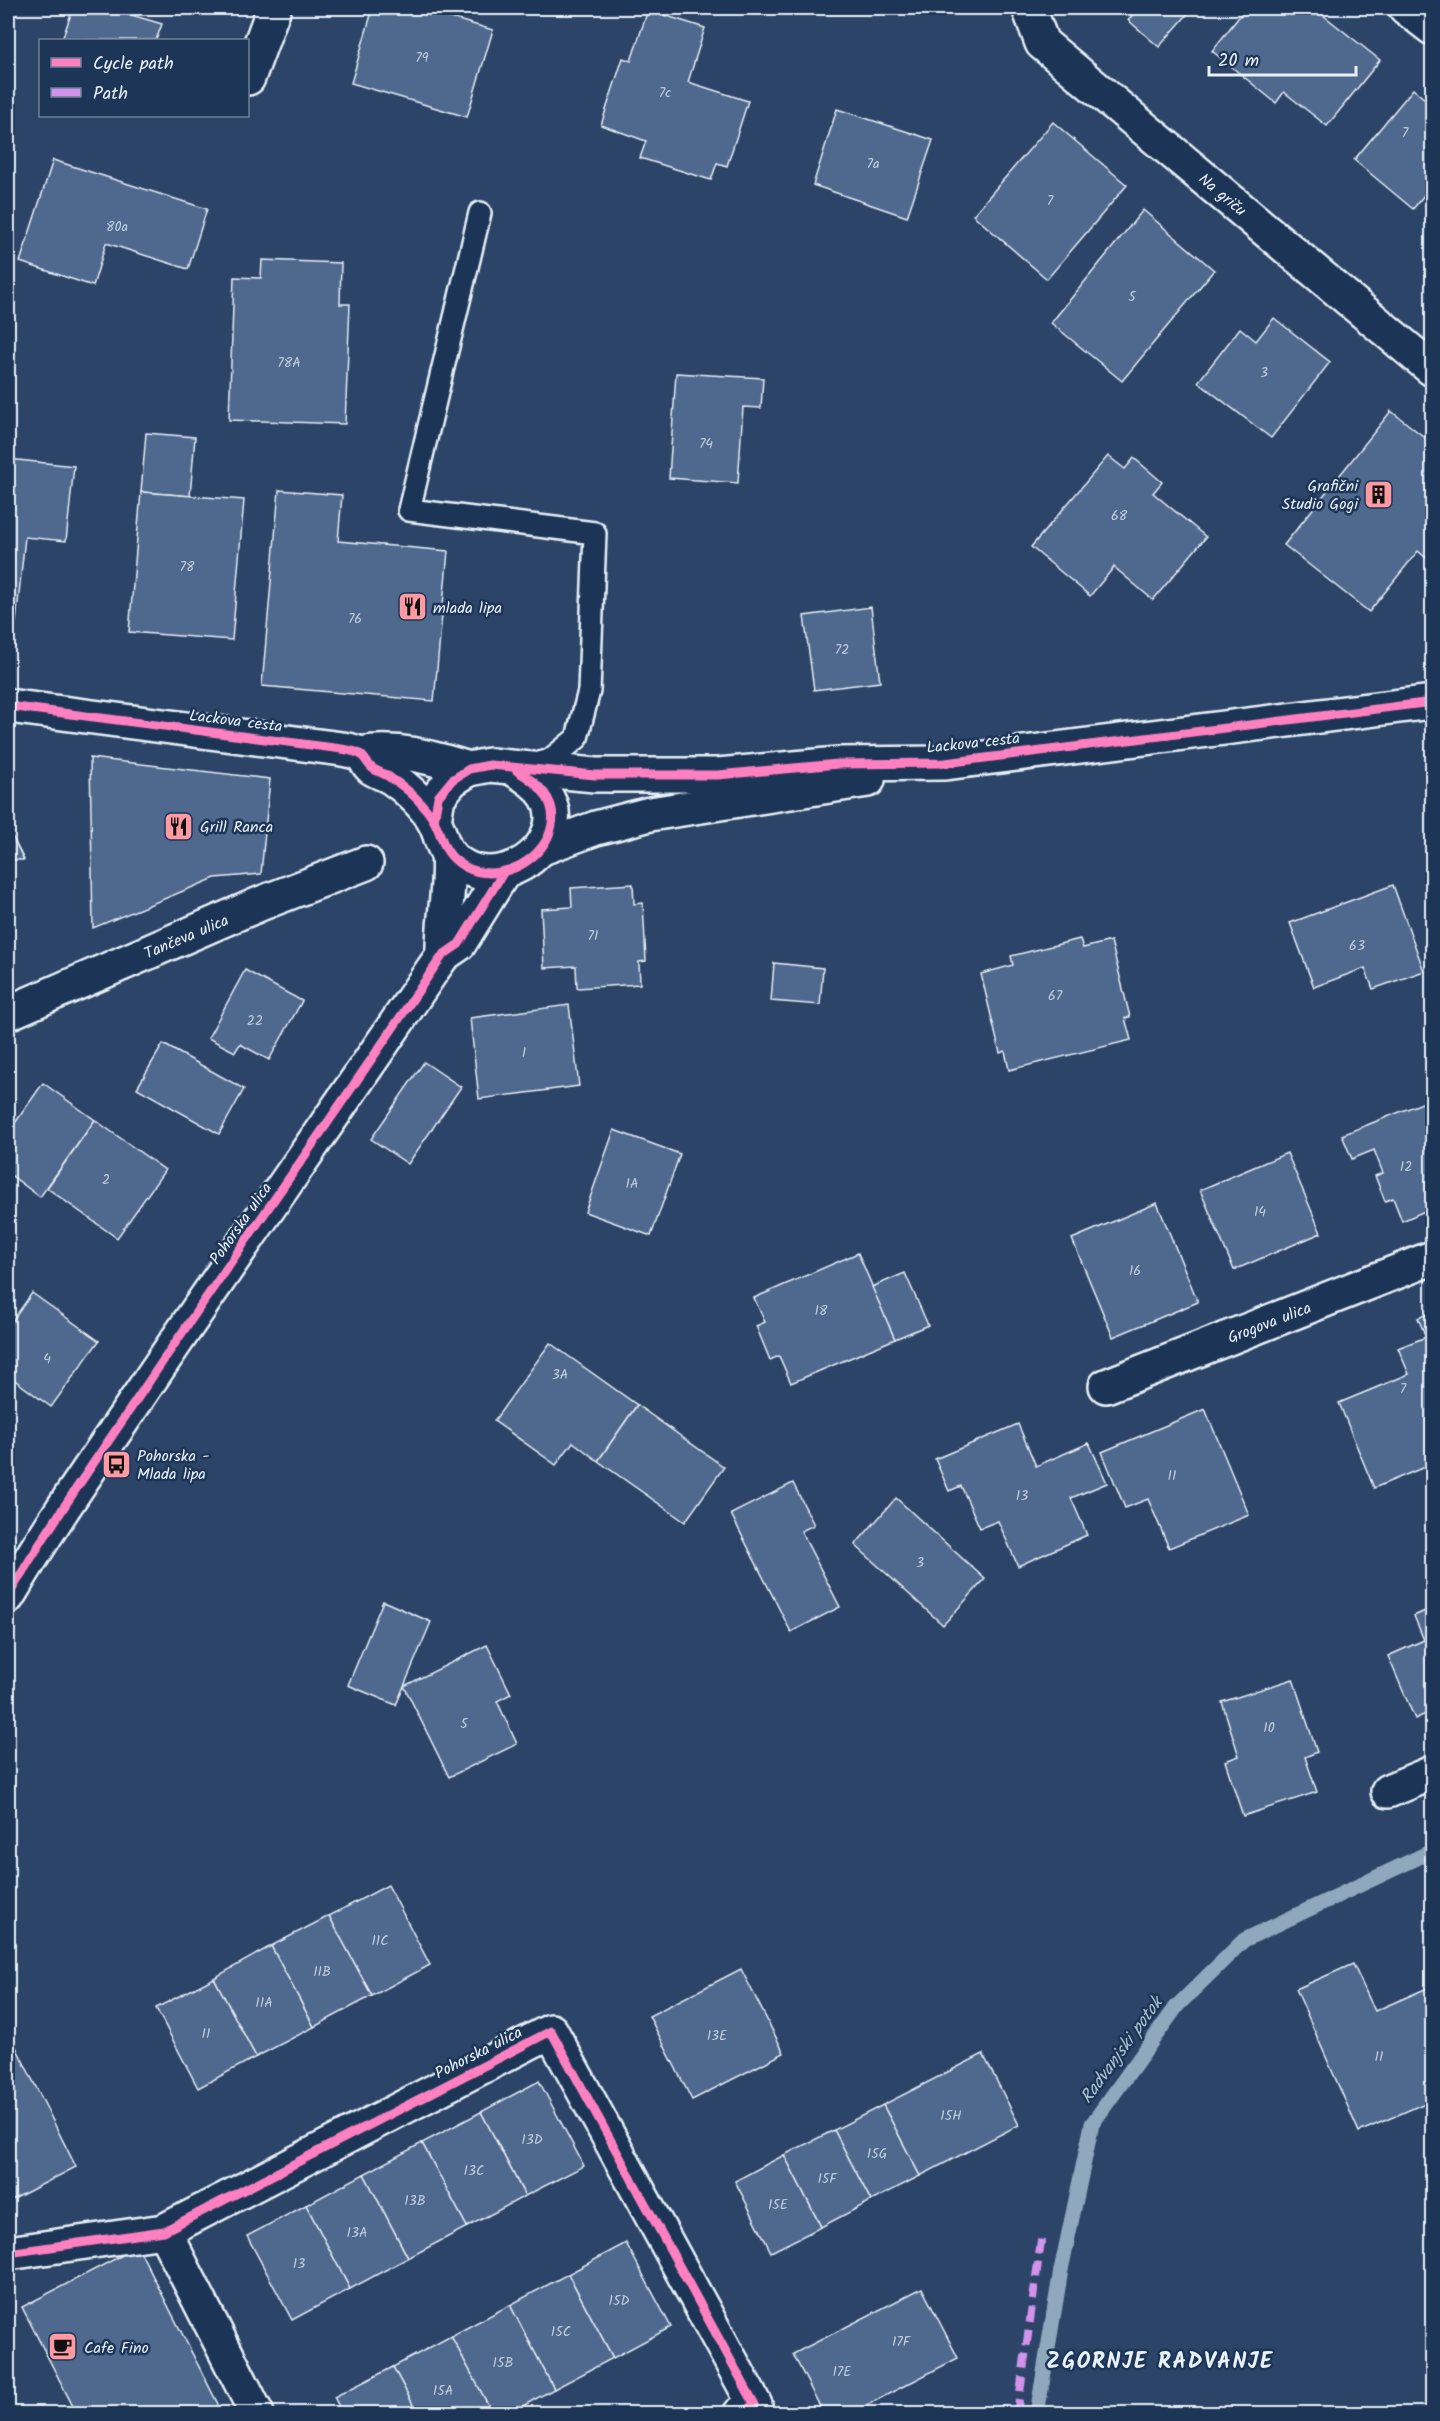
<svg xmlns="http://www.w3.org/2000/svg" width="1440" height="2421" viewBox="0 0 1440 2421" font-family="Kalam,sans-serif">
<rect width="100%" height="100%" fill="#2c4467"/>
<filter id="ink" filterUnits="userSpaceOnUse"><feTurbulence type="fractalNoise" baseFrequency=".0167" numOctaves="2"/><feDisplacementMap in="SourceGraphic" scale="12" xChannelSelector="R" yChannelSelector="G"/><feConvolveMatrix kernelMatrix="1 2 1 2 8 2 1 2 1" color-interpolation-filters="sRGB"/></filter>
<g filter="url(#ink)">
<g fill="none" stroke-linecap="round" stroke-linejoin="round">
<polyline stroke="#8fa8be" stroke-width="15" points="1037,2414 1061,2270 1092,2124 1177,2006 1244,1940 1432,1851"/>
</g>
<g fill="#4f678d" stroke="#e8f1f8" stroke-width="1.5">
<polygon points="73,8 108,8 162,24 156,40 62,40"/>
<polygon points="373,8 416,8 493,30 467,117 351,83"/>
<polygon points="1139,8 1193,8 1159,47 1128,20"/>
<polygon points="1246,8 1314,8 1380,60 1327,126 1284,92 1276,103 1212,51"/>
<polygon points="648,10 705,28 688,82 748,101 727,166 717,163 711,180 640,158 646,141 601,125 623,58 631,61"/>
<polygon points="1413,89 1432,105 1432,185 1413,209 1354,160"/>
<polygon points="837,109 933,140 907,217 813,185"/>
<polygon points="1053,122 1127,185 1047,279 973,215"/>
<polygon points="53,160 207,209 188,269 106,243 93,286 20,262"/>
<polygon points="1143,210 1214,270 1122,381 1051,323"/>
<polygon points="262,260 341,263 340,304 350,304 345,424 229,420 234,277 261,278"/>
<polygon points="1274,318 1330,362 1271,438 1198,382 1240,328 1256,341"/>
<polygon points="676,373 763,378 761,408 743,407 738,483 669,478"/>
<polygon points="1391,411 1432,443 1432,563 1418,551 1369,612 1284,545"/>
<polygon points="146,433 195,437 190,496 141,492"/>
<polygon points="1108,456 1125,469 1134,458 1162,482 1153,493 1206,537 1153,600 1114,567 1090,596 1031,547"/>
<polygon points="8,459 74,466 66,541 25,537 16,622 8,621"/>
<polygon points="279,490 342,495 338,541 448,551 434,701 262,686"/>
<polygon points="141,492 244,500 232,640 129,632"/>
<polygon points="871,607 880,682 814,690 804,616"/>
<polygon points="90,758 270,779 261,874 215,878 93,928"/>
<polygon points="8,828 24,860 8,860"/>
<polygon points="633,884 634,904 643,903 646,961 639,962 640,984 577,988 576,966 544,968 541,909 572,907 571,888"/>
<polygon points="1393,885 1424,971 1373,989 1365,968 1314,987 1290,923"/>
<polygon points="1080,939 1083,948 1111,941 1130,1017 1125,1018 1131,1040 1009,1070 1005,1051 1000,1053 981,974 1013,965 1011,956"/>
<polygon points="774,963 823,968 820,1005 771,1001"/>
<polygon points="245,970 302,1001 269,1060 240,1044 235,1052 208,1038"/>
<polygon points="569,1005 579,1086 479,1099 470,1018"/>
<polygon points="163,1044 244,1089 219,1134 137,1088"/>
<polygon points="424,1062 461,1087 408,1164 371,1139"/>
<polygon points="43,1083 95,1120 40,1197 8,1173 8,1133"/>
<polygon points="1432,1099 1432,1208 1402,1221 1393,1198 1385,1201 1375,1176 1383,1173 1374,1150 1352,1159 1342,1135"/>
<polygon points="95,1120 165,1170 117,1238 47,1188"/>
<polygon points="614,1130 680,1154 651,1236 585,1212"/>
<polygon points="1287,1153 1321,1233 1234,1270 1200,1190"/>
<polygon points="1157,1203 1198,1302 1113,1337 1072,1239"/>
<polygon points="858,1253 895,1339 791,1383 779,1356 770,1360 756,1326 765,1322 754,1298"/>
<polygon points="905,1273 928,1325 895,1339 872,1287"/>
<polygon points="32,1293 99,1341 51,1407 8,1375 8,1327"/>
<polygon points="1432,1312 1432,1464 1374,1488 1339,1403 1409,1374 1398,1348 1426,1337 1418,1318"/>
<polygon points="550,1343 637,1405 598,1461 573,1442 556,1465 494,1421"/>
<polygon points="637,1405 724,1467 685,1522 598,1461"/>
<polygon points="1205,1409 1249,1515 1169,1548 1148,1499 1125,1508 1102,1452"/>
<polygon points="1018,1424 1036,1466 1089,1443 1107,1483 1071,1498 1087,1535 1018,1566 998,1521 980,1528 961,1486 949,1491 935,1459"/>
<polygon points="8,1453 16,1459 8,1470"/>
<polygon points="793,1483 814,1525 801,1531 840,1607 791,1632 731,1514"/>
<polygon points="896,1498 985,1579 943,1625 855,1545"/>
<polygon points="383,1601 431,1622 396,1705 348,1685"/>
<polygon points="1432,1608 1432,1711 1415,1719 1388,1656 1424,1640 1414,1616"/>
<polygon points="487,1645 511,1694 497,1701 517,1744 449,1777 404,1686"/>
<polygon points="1293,1679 1317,1752 1305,1757 1317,1792 1243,1816 1225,1761 1239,1756 1222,1702"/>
<polygon points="388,1885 430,1965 372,1996 329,1916"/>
<polygon points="329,1916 372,1996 314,2027 271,1946"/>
<polygon points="271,1946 314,2027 256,2057 214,1978"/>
<polygon points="1353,1964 1375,2011 1432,1986 1432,2100 1359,2132 1296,1989"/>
<polygon points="741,1969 784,2053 692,2100 649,2016"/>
<polygon points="214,1978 256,2057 198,2088 156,2008"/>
<polygon points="8,2031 76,2167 8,2202"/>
<polygon points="983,2054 1019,2125 920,2176 883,2105"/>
<polygon points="539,2081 584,2166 525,2196 481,2112"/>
<polygon points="883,2105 920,2176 871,2201 834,2130"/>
<polygon points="481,2112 525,2196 467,2227 422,2143"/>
<polygon points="834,2130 871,2201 821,2227 784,2155"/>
<polygon points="422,2143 467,2227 408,2258 364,2174"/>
<polygon points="784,2155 821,2227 771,2252 735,2181"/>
<polygon points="364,2174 408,2258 350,2289 306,2205"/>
<polygon points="306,2205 350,2289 292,2320 247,2236"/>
<polygon points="626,2243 671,2327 613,2358 568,2274"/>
<polygon points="138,2247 223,2414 77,2414 22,2307"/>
<polygon points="568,2274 613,2358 554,2389 510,2305"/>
<polygon points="922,2288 958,2358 850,2414 824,2414 793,2354"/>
<polygon points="510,2305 554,2389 508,2414 493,2414 451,2336"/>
<polygon points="451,2336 493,2414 418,2414 393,2367"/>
<polygon points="393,2367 418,2414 343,2414 334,2397"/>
</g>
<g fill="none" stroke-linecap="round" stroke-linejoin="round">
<defs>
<polyline id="lane" points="480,213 409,510 595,533 589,691 577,738 550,760 532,765"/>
<g id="street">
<polyline points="1029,8 1042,43 1432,369"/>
<polyline points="1406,8 1432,28"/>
<polyline points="248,78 274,8"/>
<path d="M443 955C442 921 451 888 448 854"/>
<polyline points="8,1013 262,903 366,863"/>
<polyline points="1106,1386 1432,1258"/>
<path d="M8 1596C48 1528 93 1464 137 1399 234 1255 336 1113 433 969L443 955 459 944 503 873"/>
<polyline points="1388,1791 1432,1773"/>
<polyline points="164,2231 257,2414"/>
<polyline points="8,2253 164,2231 551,2031 755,2405 740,2414"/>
</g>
<g id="secondary">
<path d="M8 706 342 749C347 750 355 751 360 754 365 757 367 764 372 768 378 772 386 774 392 778 407 788 425 805 434 821 443 837 440 850 458 863 488 885 533 868 547 837 563 804 540 784 514 769"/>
<path d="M360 754C398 747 432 758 469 769"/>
<polyline points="434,821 438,797 452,780 469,769 490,765 595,775 718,775 838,764 945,763 1432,702"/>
<polyline points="542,848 596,828 650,814 868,780"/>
</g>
</defs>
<use href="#lane" stroke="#e8f1f8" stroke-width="26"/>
<use href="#street" stroke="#e8f1f8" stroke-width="38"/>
<use href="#secondary" stroke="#e8f1f8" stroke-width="38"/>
<use href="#lane" stroke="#1d3557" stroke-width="21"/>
<use href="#street" stroke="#1d3557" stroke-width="33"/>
<use href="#secondary" stroke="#1d3557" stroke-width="33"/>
<polyline stroke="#d193ec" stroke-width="8" stroke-dasharray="15 8" stroke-linecap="butt" points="1017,2414 1042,2234"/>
<defs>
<g id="cycleway">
<path d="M8 706 342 749C347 750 355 751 360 754 365 757 367 764 372 768 378 772 386 774 392 779 407 788 425 805 434 821 443 837 442 851 459 863 489 885 533 868 548 837 562 806 542 785 517 771"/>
<polyline points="434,821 438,797 452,780 469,769 490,765 595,775 718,775 838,764 945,763 1432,702"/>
<path d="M8 1596C48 1528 93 1464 137 1399 234 1255 336 1113 433 969L443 955 459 944 503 873"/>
<polyline points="8,2253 164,2231 551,2031 755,2405 740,2414"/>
</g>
</defs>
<use href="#cycleway" stroke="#1d3557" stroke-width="13"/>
<use href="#cycleway" stroke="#ff80c0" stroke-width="9"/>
</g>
</g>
<defs>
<symbol id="building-square" viewBox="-11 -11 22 22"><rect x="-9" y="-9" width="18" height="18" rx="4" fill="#ff9aa2" stroke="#1d3557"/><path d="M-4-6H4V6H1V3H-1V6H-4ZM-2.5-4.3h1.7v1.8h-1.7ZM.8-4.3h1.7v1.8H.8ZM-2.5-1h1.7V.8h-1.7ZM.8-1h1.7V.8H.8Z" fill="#111"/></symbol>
<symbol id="restaurant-square" viewBox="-11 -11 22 22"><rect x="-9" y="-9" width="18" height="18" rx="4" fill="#ff9aa2" stroke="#1d3557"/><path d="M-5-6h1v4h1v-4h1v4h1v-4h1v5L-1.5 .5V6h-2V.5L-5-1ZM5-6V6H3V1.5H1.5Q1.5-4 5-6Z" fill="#111"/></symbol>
<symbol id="bus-square" viewBox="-11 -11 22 22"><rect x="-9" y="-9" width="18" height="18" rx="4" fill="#ff9aa2" stroke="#1d3557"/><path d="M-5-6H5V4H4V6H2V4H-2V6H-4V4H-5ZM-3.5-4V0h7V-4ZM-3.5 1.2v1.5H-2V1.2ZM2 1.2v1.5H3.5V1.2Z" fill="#111"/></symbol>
<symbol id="cafe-square" viewBox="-11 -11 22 22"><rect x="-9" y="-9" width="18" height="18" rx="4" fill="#ff9aa2" stroke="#1d3557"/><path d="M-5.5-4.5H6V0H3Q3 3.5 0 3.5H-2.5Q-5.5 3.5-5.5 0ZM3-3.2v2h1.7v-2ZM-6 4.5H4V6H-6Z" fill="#111"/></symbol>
</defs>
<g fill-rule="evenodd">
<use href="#building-square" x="1362" y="478" width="33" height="33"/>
<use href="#restaurant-square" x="396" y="590" width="33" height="33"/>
<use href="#restaurant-square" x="162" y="810" width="33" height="33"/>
<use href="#bus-square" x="100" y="1448" width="33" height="33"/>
<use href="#cafe-square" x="46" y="2330" width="33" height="33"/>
</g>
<g text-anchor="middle" stroke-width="5" stroke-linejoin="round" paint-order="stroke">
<g font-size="14" fill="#c2cedd">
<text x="422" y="62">79</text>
<text x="665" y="97">7c</text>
<text x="1405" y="137">7</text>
<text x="873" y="168">7a</text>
<text x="1050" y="205">7</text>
<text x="117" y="231">80a</text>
<text x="1132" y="301">5</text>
<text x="289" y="367">78A</text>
<text x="1264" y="377">3</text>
<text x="706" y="448">74</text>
<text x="1119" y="520">68</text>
<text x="187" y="571">78</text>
<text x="355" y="623">76</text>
<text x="842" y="654">72</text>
<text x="593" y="940">71</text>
<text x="1357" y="950">63</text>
<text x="1055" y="1000">67</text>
<text x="255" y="1025">22</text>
<text x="524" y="1057">1</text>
<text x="1406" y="1171">12</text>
<text x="106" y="1184">2</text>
<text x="632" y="1188">1A</text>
<text x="1260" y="1216">14</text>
<text x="1135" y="1275">16</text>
<text x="821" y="1315">18</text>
<text x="47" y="1363">4</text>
<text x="560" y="1379">3A</text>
<text x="1403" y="1393">7</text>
<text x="1172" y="1480">11</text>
<text x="1022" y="1500">13</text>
<text x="920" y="1567">3</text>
<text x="464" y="1728">5</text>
<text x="1269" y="1732">10</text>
<text x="380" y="1945">11C</text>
<text x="322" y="1976">11B</text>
<text x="264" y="2007">11A</text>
<text x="206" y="2038">11</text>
<text x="717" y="2040">13E</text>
<text x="1379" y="2061">11</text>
<text x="951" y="2120">15H</text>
<text x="532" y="2144">13D</text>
<text x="877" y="2158">15G</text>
<text x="474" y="2175">13C</text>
<text x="827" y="2183">15F</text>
<text x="415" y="2205">13B</text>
<text x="778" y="2209">15E</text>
<text x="357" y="2237">13A</text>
<text x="299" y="2268">13</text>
<text x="619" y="2305">15D</text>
<text x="561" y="2336">15C</text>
<text x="901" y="2346">17F</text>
<text x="503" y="2367">15B</text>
<text x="842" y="2376">17E</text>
<text x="443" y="2395">15A</text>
</g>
<g font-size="16" fill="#e8f1f8" stroke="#1d3557">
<text transform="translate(1223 194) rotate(40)" y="6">Na griču</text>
<text transform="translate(236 720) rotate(7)" y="6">Lackova cesta</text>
<text transform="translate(973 742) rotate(-6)" y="6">Lackova cesta</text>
<text transform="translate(186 936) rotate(-23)" y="6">Tančeva ulica</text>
<text transform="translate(240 1223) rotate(-55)" y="6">Pohorska ulica</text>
<text transform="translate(1269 1322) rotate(-21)" y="6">Grogova ulica</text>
<text transform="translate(478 2052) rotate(-27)" y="6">Pohorska ulica</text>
</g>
<g font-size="16" fill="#e8f1f8" stroke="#1d3557" text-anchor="start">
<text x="1358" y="491" text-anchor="end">Grafični<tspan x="1358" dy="18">Studio Gogi</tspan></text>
<text x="433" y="613">mlada lipa</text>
<text x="200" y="832">Grill Ranca</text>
<text x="137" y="1461">Pohorska -<tspan x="137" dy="18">Mlada lipa</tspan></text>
<text x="84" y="2353">Cafe Fino</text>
</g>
<g font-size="18" font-style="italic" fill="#adc0d1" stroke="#1d3557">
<text transform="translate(1121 2050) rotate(-54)" y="6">Radvanjski potok</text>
</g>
<g font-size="22" font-weight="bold" letter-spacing="1.5" fill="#e8f1f8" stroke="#1d3557">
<text x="1160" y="2368">ZGORNJE RADVANJE</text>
</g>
</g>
<rect width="1440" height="2421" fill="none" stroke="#1d3557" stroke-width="30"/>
<rect x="15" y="15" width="1410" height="2391" fill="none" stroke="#e8f1f8" stroke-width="2" filter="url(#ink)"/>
<rect x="39" y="39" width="210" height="78" fill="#1d3557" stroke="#6e8097" stroke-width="1.5"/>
<rect x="51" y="58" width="30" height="9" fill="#ff80c0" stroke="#6e8097" stroke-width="1.5"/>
<text x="93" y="69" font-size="18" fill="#e8f1f8">Cycle path</text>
<rect x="51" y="88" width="30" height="9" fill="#d193ec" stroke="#6e8097" stroke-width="1.5"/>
<text x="93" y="99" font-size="18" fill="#e8f1f8">Path</text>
<path d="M1209 66v9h147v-9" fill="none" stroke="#e8f1f8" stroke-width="3"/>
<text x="1218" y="66" font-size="18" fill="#e8f1f8" stroke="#1d3557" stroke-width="4.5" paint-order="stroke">20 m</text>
</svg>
